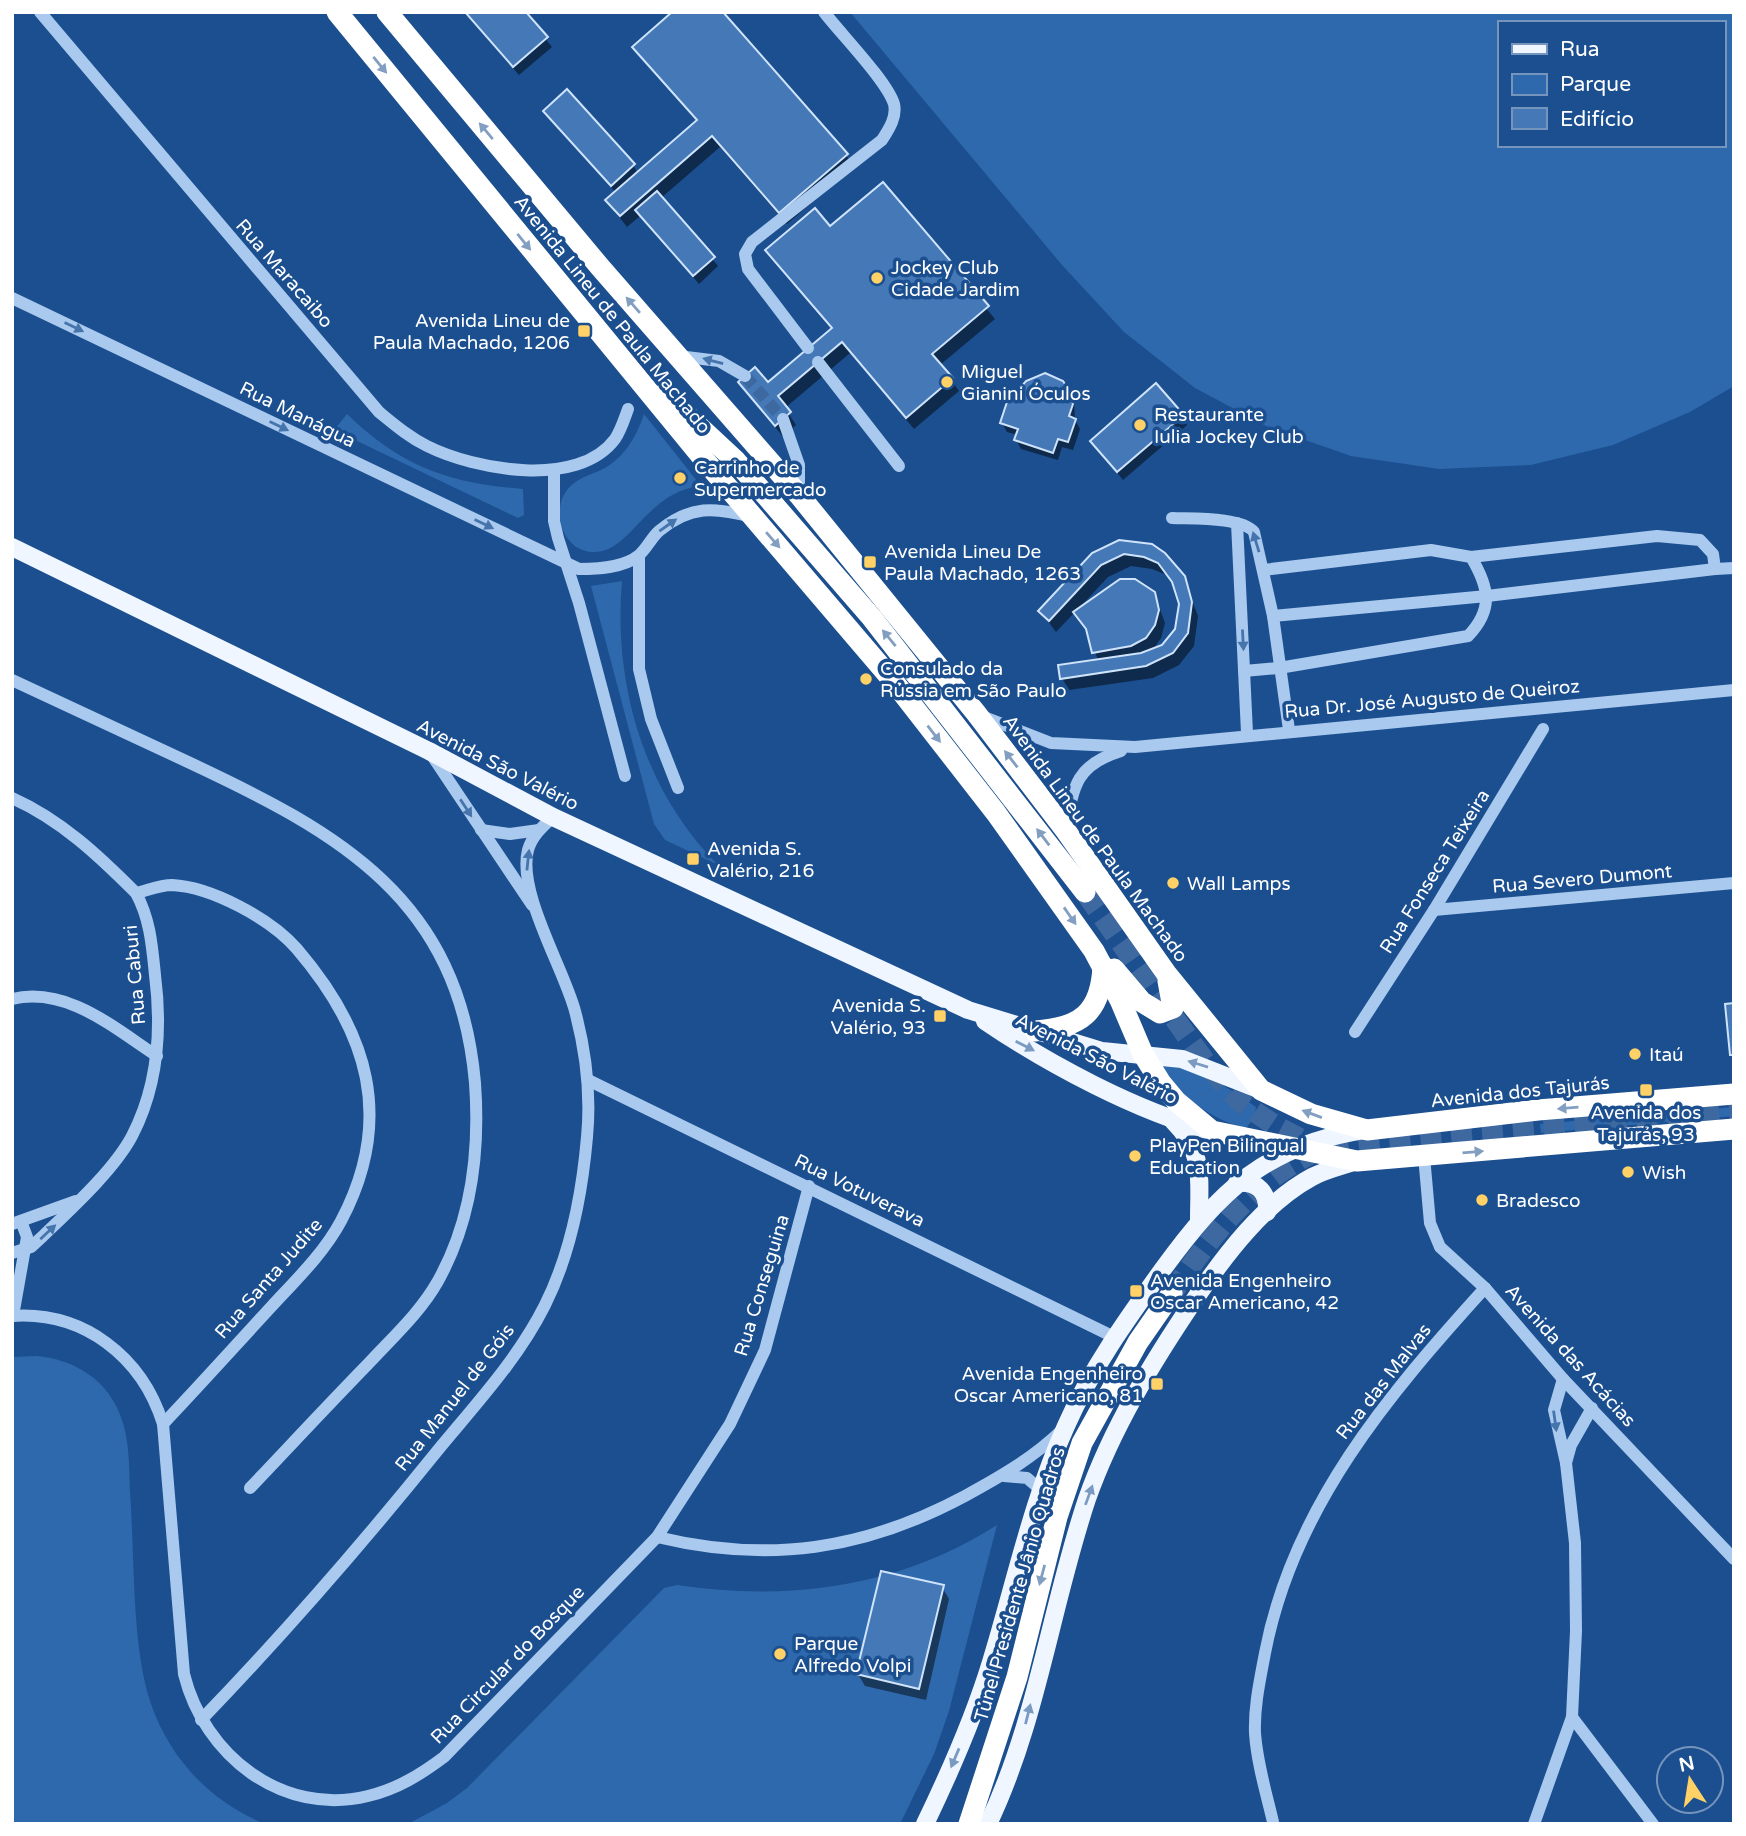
<svg xmlns="http://www.w3.org/2000/svg" width="1746" height="1836" viewBox="0 0 1746 1836" font-family="'Varela Round',sans-serif">
<rect width="100%" height="100%" fill="#1b4f8f"/>
<g fill="#2e69ad" fill-rule="evenodd">
<path d="M850 12H1734V386L1690 412 1613 445 1531 465 1439 469 1351 456 1268 427 1195 388 1124 332 1062 265ZM1499 23H1723V145H1499Z"/>
<path d="M347 414C402 467 448 483 523 489L524 515 518 518 334 430Z"/>
<path d="M644 414 701 486C644 492 631 555 591 552 562 550 551 510 567 490 576 479 587 476 599 471 623 460 636 438 644 414Z"/>
<path d="M622 581C613 684 644 791 718 865L665 840 654 824 591 586Z"/>
<path d="M1158 1063C1200 1067 1222 1084 1256 1107L1254 1118 1246 1128C1210 1120 1178 1094 1158 1063Z"/>
<polygon points="1734,1107 1734,1116 1541,1133 1540,1124"/>
<path d="M37 1356C69 1359 100 1375 115 1404 130 1431 129 1463 130 1492 135 1556 131 1644 151 1704 170 1759 211 1802 265 1824H12V1357Z"/>
<path d="M997 1525 949 1711 934 1754 900 1824H408L447 1803 467 1788 664 1588 677 1585C788 1602 901 1587 997 1525Z"/>
</g>
<g fill="#0007" fill-rule="evenodd">
<polygon points="464,12 524,12 552,47 519,75"/>
<polygon points="635,47 846,155 853,167 787,224 720,147 661,198 718,266 699,284 640,216 627,227 607,201 616,193 546,111 633,165 638,174 697,122"/>
<polygon points="883,184 995,319 940,365 959,391 914,429 850,353 785,408 796,425 783,437 741,383 767,385 832,330 767,250 830,228"/>
<polygon points="1069,393 1074,402 1075,420 1080,429 1073,450 1062,447 1058,460 1021,449 1016,440 1018,435 1007,432 1002,423 1017,403"/>
<polygon points="1182,416 1187,425 1123,480 1092,441"/>
<path d="M1119 542 1151 546 1183 577 1198 616 1194 646 1179 665 1153 678 1069 690 1062 678 1098 661 1089 633 1075 612 1056 632 1041 612ZM1131 566 1152 569 1167 575 1176 587 1181 604 1177 630 1163 647 1152 651 1161 638 1165 623 1154 593 1120 581 1081 606 1108 577Z"/>
<polygon points="942,1587 949,1599 926,1700 865,1686 858,1674"/>
</g>
<g fill="#4478b7" stroke="#cfe3fa" stroke-width="2">
<polygon points="465,12 526,12 548,37 513,67"/>
<polygon points="672,12 723,12 848,154 779,213 712,136 620,216 605,200 697,120 632,47"/>
<polygon points="567,89 635,164 611,186 543,111"/>
<polygon points="883,182 989,306 932,354 953,378 906,418 842,342 778,396 791,412 775,426 738,382 755,367 768,382 832,328 765,250 815,208 830,226"/>
<polygon points="657,191 715,257 693,276 635,210"/>
<polygon points="1045,373 1063,381 1070,392 1073,404 1069,416 1076,419 1068,442 1058,439 1053,453 1014,440 1018,429 1000,423 1008,399 1015,401 1020,388 1026,381"/>
<polygon points="1156,383 1184,415 1117,472 1090,441"/>
<polygon points="1119,540 1152,544 1165,553 1185,576 1192,602 1188,633 1173,653 1146,666 1060,679 1058,665 1141,653 1162,645 1175,629 1179,604 1172,582 1158,563 1144,557 1124,554 1101,565 1049,621 1038,611 1092,553"/>
<polygon points="1120,579 1135,579 1155,592 1159,610 1155,625 1146,638 1131,646 1092,653 1086,629 1073,612"/>
<polygon points="1734,1003 1734,1055 1730,1055 1725,1004"/>
<polygon points="881,1571 944,1585 919,1689 856,1674"/>
</g>
<g fill="none" stroke-linecap="round" stroke-linejoin="round">
<polyline stroke="#3d69a0" stroke-width="12" stroke-dasharray="12 6" stroke-linecap="butt" points="745,376 783,419"/>
<g stroke="#3d69a0" stroke-width="21" stroke-dasharray="21 10" stroke-linecap="butt">
<polyline points="1085,892 1211,1070 1239,1101 1276,1126 1320,1149"/>
<path d="M1172 1293C1211 1236 1253 1180 1317 1151 1342 1140 1414 1137 1443 1134 1540 1126 1637 1117 1734 1109"/>
</g>
<g stroke="#a9c9ee" stroke-width="12">
<path d="M40 12 379 412C395 425 409 437 427 446 475 470 578 489 615 439 621 430 624 420 628 409"/>
<path d="M12 298 579 569C597 569 623 568 638 556 646 550 651 538 659 531 690 505 715 507 752 517"/>
<path d="M808 348 748 269 745 254 752 242 882 140C889 129 897 117 894 104 887 81 840 33 824 12"/>
<polyline points="678,356 719,361 745,376"/>
<polyline points="818,362 899,466"/>
<polyline points="783,419 799,465 799,495"/>
<polyline points="554,470 554,521 558,538 579,603 625,776"/>
<path d="M1172 518C1192 519 1242 517 1254 532L1273 616 1289 730"/>
<polyline points="1237,523 1247,733"/>
<polyline points="639,556 639,669 651,719 678,788"/>
<polyline points="1715,569 1734,568"/>
<polyline points="1273,616 1487,596 1715,569 1713,554 1700,540 1657,536 1471,557"/>
<path d="M1244 671 1279 668 1468 636C1494 609 1489 587 1471 557L1431 550 1263 570"/>
<path d="M12 680C71 708 130 735 188 762 340 833 459 899 475 1083 480 1152 472 1220 438 1281 420 1313 392 1338 368 1364 328 1405 289 1447 250 1488"/>
<polyline points="979,715 1051,743 1135,747 1734,690"/>
<polyline points="431,754 532,905"/>
<path d="M12 798C61 820 98 855 136 893 148 890 161 885 172 885 212 887 271 919 297 949 368 1032 395 1119 341 1221 324 1253 295 1281 271 1307 235 1346 200 1385 163 1424"/>
<polyline points="481,830 510,834 539,830"/>
<path d="M1066 831C1073 787 1075 765 1121 751"/>
<polyline points="1434,910 1734,883"/>
<path d="M12 999C67 986 114 1028 157 1056"/>
<polyline points="1355,1032 1434,910 1543,729"/>
<polyline points="588,1080 1114,1337"/>
<polyline points="1424,1156 1430,1223 1440,1247 1485,1288 1563,1379 1734,1559"/>
<polyline points="12,1224 76,1201"/>
<path d="M12 1253 31 1247 43 1236C71 1209 114 1170 132 1136 158 1086 162 1030 155 975 152 945 150 919 136 893"/>
<path d="M12 1316C84 1311 142 1357 163 1424L184 1674C204 1755 282 1817 368 1796 397 1789 420 1775 444 1757L657 1537 730 1424 765 1350 809 1186"/>
<polyline points="13,1316 27,1237 21,1221"/>
<polyline points="1566,1463 1571,1445 1592,1408"/>
<polyline points="1004,1476 1027,1478 1041,1490"/>
<path d="M657 1537C769 1564 864 1550 965 1496 1000 1477 1033 1458 1062 1430"/>
<polyline points="1572,1717 1653,1824"/>
<path d="M201 1720C284 1634 363 1543 438 1450 476 1404 518 1359 545 1305 571 1253 582 1195 587 1137 591 1095 586 1052 575 1011 564 969 517 892 528 850 532 836 542 827 553 817"/>
<path d="M1273 1822C1266 1792 1257 1763 1255 1733 1254 1706 1260 1680 1265 1653 1293 1507 1388 1395 1485 1288"/>
<polyline points="1534,1824 1572,1717 1576,1631 1575,1543 1566,1463 1554,1410 1563,1379"/>
</g>
<g stroke="#f0f6ff" stroke-width="18">
<polyline points="12,547 429,751 553,817 968,1010 1102,1051 1182,1059 1261,1090"/>
<path d="M985 1021C1048 1064 1138 1112 1211 1131"/>
<path d="M1173 1121C1205 1153 1199 1178 1199 1220"/>
<path d="M1237 1183C1258 1181 1268 1192 1267 1212"/>
<path d="M925 1824C950 1772 974 1718 991 1662 1015 1584 1032 1501 1066 1426 1091 1369 1127 1319 1163 1269 1219 1192 1266 1145 1364 1130"/>
<path d="M988 1824C1037 1722 1051 1606 1087 1499 1112 1428 1153 1361 1195 1299 1225 1255 1264 1203 1312 1177 1325 1170 1342 1166 1357 1161"/>
</g>
<g stroke="#fff" stroke-width="21">
<polyline points="337,12 707,463 894,682 996,813 1094,951 1120,1000 1143,1054 1161,1083 1176,1101 1212,1131 1357,1161 1734,1129"/>
<polyline points="387,12 600,267 799,495 976,713 1066,831 1166,973 1261,1090 1311,1114 1367,1130 1538,1110 1734,1094"/>
<polyline points="664,394 736,461 872,618 1085,892"/>
<polyline points="1114,969 1142,1002 1160,1013 1173,1008 1168,981"/>
<path d="M1035 1031C1080 1028 1101 1013 1103 966"/>
<polyline points="969,1824 1017,1677 1057,1517 1082,1443 1138,1342 1172,1293"/>
</g>
</g>
<defs><path id="oneway-solid" d="M-6-.8H1V-3.2L6.5 0L1 3.2V.8H-6Z" transform="scale(1.75)"/></defs>
<g fill="#829ec1">
<use href="#oneway-solid" transform="translate(380 65) rotate(51)"/>
<use href="#oneway-solid" transform="translate(486 131) rotate(-130)"/>
<use href="#oneway-solid" transform="translate(524 242) rotate(51)"/>
<use href="#oneway-solid" transform="translate(633 305) rotate(-131)"/>
<use href="#oneway-solid" transform="translate(773 540) rotate(49)"/>
<use href="#oneway-solid" transform="translate(889 638) rotate(-129)"/>
<use href="#oneway-solid" transform="translate(934 734) rotate(52)"/>
<use href="#oneway-solid" transform="translate(1011 759) rotate(-128)"/>
<use href="#oneway-solid" transform="translate(1043 837) rotate(-127)"/>
<use href="#oneway-solid" transform="translate(1070 916) rotate(55)"/>
<use href="#oneway-solid" transform="translate(1568 1108) rotate(175)"/>
<use href="#oneway-solid" transform="translate(1312 1114) rotate(-160)"/>
<use href="#oneway-solid" transform="translate(1473 1152) rotate(-5)"/>
<use href="#oneway-solid" transform="translate(1042 1575) rotate(105)"/>
</g>
<g fill="#4674ac">
<use href="#oneway-solid" transform="translate(74 327) rotate(26)"/>
<use href="#oneway-solid" transform="translate(713 361) rotate(-165)"/>
<use href="#oneway-solid" transform="translate(279 426) rotate(26)"/>
<use href="#oneway-solid" transform="translate(484 524) rotate(26)"/>
<use href="#oneway-solid" transform="translate(668 525) rotate(-35)"/>
<use href="#oneway-solid" transform="translate(1256 542) rotate(-107)"/>
<use href="#oneway-solid" transform="translate(1243 640) rotate(87)"/>
<use href="#oneway-solid" transform="translate(466 808) rotate(57)"/>
<use href="#oneway-solid" transform="translate(528 860) rotate(-84)"/>
<use href="#oneway-solid" transform="translate(48 1232) rotate(-43)"/>
<use href="#oneway-solid" transform="translate(1555 1421) rotate(82)"/>
</g>
<g fill="#7b9ac1">
<use href="#oneway-solid" transform="translate(1025 1046) rotate(27)"/>
<use href="#oneway-solid" transform="translate(1198 1064) rotate(-163)"/>
<use href="#oneway-solid" transform="translate(1089 1495) rotate(-70)"/>
<use href="#oneway-solid" transform="translate(1028 1714) rotate(-76)"/>
<use href="#oneway-solid" transform="translate(955 1758) rotate(113)"/>
</g>
<g fill="#ffd166" stroke="#1b4f8f" stroke-width="2.5">
<circle cx="877" cy="278" r="7"/>
<rect x="577" y="324" width="14" height="14" rx="3.5"/>
<circle cx="947" cy="382" r="7"/>
<circle cx="1140" cy="425" r="7"/>
<circle cx="680" cy="478" r="7"/>
<rect x="863" y="555" width="14" height="14" rx="3.5"/>
<circle cx="866" cy="679" r="7"/>
<rect x="686" y="852" width="14" height="14" rx="3.5"/>
<circle cx="1173" cy="883" r="7"/>
<rect x="933" y="1009" width="14" height="14" rx="3.5"/>
<circle cx="1635" cy="1054" r="7"/>
<rect x="1639" y="1083" width="14" height="14" rx="3.5"/>
<circle cx="1135" cy="1156" r="7"/>
<circle cx="1628" cy="1172" r="7"/>
<circle cx="1482" cy="1200" r="7"/>
<rect x="1129" y="1284" width="14" height="14" rx="3.5"/>
<rect x="1150" y="1377" width="14" height="14" rx="3.5"/>
<circle cx="780" cy="1654" r="7"/>
</g>
<g text-anchor="middle" stroke-width="7" stroke-linejoin="round" paint-order="stroke">
<g font-size="19" fill="#fff" stroke="#1b4f8f" text-anchor="start">
<text x="891" y="274">Jockey Club<tspan x="891" dy="22">Cidade Jardim</tspan></text>
<text x="570" y="327" text-anchor="end">Avenida Lineu de<tspan x="570" dy="22">Paula Machado, 1206</tspan></text>
<text x="961" y="378">Miguel<tspan x="961" dy="22">Gianini Óculos</tspan></text>
<text x="1154" y="421">Restaurante<tspan x="1154" dy="22">Iulia Jockey Club</tspan></text>
<text x="694" y="474">Carrinho de<tspan x="694" dy="22">Supermercado</tspan></text>
<text x="884" y="558">Avenida Lineu De<tspan x="884" dy="22">Paula Machado, 1263</tspan></text>
<text x="880" y="675">Consulado da<tspan x="880" dy="22">Rússia em São Paulo</tspan></text>
<text x="707" y="855">Avenida S.<tspan x="707" dy="22">Valério, 216</tspan></text>
<text x="1187" y="890">Wall Lamps</text>
<text x="926" y="1012" text-anchor="end">Avenida S.<tspan x="926" dy="22">Valério, 93</tspan></text>
<text x="1649" y="1061">Itaú</text>
<text x="1646" y="1119" text-anchor="middle">Avenida dos<tspan x="1646" dy="22">Tajurás, 93</tspan></text>
<text x="1149" y="1152">PlayPen Bilingual<tspan x="1149" dy="22">Education</tspan></text>
<text x="1642" y="1179">Wish</text>
<text x="1496" y="1207">Bradesco</text>
<text x="1150" y="1287">Avenida Engenheiro<tspan x="1150" dy="22">Oscar Americano, 42</tspan></text>
<text x="1143" y="1380" text-anchor="end">Avenida Engenheiro<tspan x="1143" dy="22">Oscar Americano, 81</tspan></text>
<text x="794" y="1650">Parque<tspan x="794" dy="22">Alfredo Volpi</tspan></text>
</g>
<g font-size="19" fill="#fff" stroke="#1b4f8f">
<text transform="translate(285 273) rotate(49)" y="7">Rua Maracaibo</text>
<text transform="translate(613 314) rotate(51)" y="7">Avenida Lineu de Paula Machado</text>
<text transform="translate(298 414) rotate(26)" y="7">Rua Manágua</text>
<text transform="translate(1432 698) rotate(-5)" y="7">Rua Dr. José Augusto de Queiroz</text>
<text transform="translate(498 764) rotate(27)" y="7">Avenida São Valério</text>
<text transform="translate(1096 838) rotate(54)" y="7">Avenida Lineu de Paula Machado</text>
<text transform="translate(1434 871) rotate(-58)" y="7">Rua Fonseca Teixeira</text>
<text transform="translate(1582 878) rotate(-5)" y="7">Rua Severo Dumont</text>
<text transform="translate(134 975) rotate(-95)" y="7">Rua Caburi</text>
<text transform="translate(1097 1058) rotate(27)" y="7">Avenida São Valério</text>
<text transform="translate(1520 1091) rotate(-6)" y="7">Avenida dos Tajurás</text>
<text transform="translate(860 1190) rotate(26)" y="7">Rua Votuverava</text>
<text transform="translate(268 1278) rotate(-49)" y="7">Rua Santa Judite</text>
<text transform="translate(761 1285) rotate(-73)" y="7">Rua Conseguina</text>
<text transform="translate(1571 1355) rotate(48)" y="7">Avenida das Acácias</text>
<text transform="translate(1383 1381) rotate(-52)" y="7">Rua das Malvas</text>
<text transform="translate(454 1397) rotate(-52)" y="7">Rua Manuel de Góis</text>
<text transform="translate(1019 1584) rotate(-74)" y="7">Túnel Presidente Jânio Quadros</text>
<text transform="translate(507 1664) rotate(-46)" y="7">Rua Circular do Bosque</text>
</g>
</g>
<rect width="1746" height="1836" fill="none" stroke="#ffffff" stroke-width="28"/>
<rect x="1498" y="21" width="228" height="126" fill="#1b4f8f" stroke="#7695bc" stroke-width="2"/>
<rect x="1512" y="44" width="35" height="10" fill="#f0f6ff" stroke="#7695bc" stroke-width="2"/>
<text x="1560" y="56" font-size="21" fill="#ffffff">Rua</text>
<rect x="1512" y="74" width="35" height="21" fill="#2e69ad" stroke="#7695bc" stroke-width="2"/>
<text x="1560" y="91" font-size="21" fill="#ffffff">Parque</text>
<rect x="1512" y="108" width="35" height="21" fill="#4478b7" stroke="#7695bc" stroke-width="2"/>
<text x="1560" y="126" font-size="21" fill="#ffffff">Edifício</text>
<g transform="translate(1690 1780) rotate(348)"><circle r="33" fill="#1b4f8f" stroke="#7695bc" stroke-width="2"/>
<path d="M0-5L12 26L0 18L-12 26Z" fill="#ffd166"/>
<text y="-10" font-size="19" font-weight="bold" text-anchor="middle" fill="#ffffff">N</text>
</g>
</svg>
